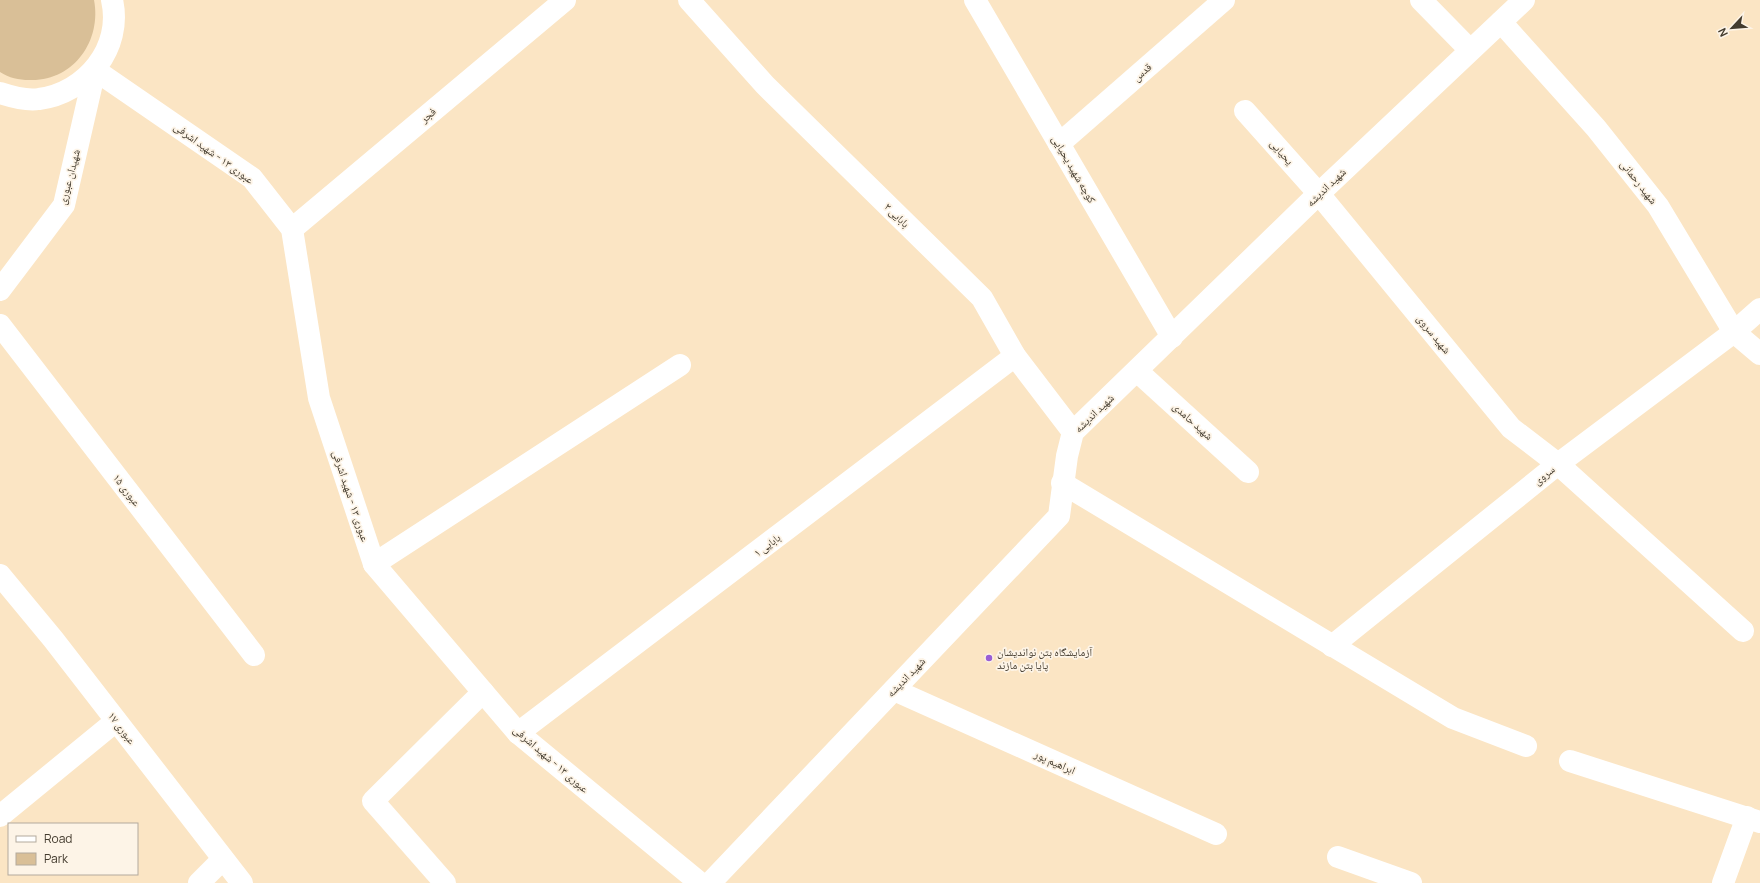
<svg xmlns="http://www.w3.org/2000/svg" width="1760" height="883" viewBox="0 0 1760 883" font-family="Manrope,'Noto Naskh Arabic',sans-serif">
<rect width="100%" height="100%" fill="#fbe5c4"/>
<path fill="#d9bf97" d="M0 0H94C102 41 73 82 29 80 19 80 9 78 0 72Z"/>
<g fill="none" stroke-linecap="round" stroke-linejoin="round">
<g stroke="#fff" stroke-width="22">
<polyline points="689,0 765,85 982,298 1015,356 1073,432"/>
<polyline points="975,0 1172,337"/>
<polyline points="1421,0 1470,50"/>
<polyline points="1501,22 1596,128 1658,206 1734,332 1760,354"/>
<polyline points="1245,111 1319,194 1511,428 1558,464 1743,631"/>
<polyline points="1059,144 1224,0"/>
<polyline points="292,229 565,0"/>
<polyline points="0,290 64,205 95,70 252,178 292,229 319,398 374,564 518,733 700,883"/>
<polyline points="0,325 254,655"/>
<polyline points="1137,371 1248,472"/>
<polyline points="1062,483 1453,718 1526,746"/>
<polyline points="374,564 680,365"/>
<polyline points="0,575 53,639 242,883"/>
<polyline points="1332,646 1558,464 1734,332 1760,309"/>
<polyline points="894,690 1216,834"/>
<polyline points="518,733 1015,356"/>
<polyline points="1570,761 1760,822"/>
<polyline points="0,816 116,721"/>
<polyline points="1338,857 1411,883"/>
<polyline points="199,883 223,859"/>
<polyline points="445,883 373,801 483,692"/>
<polyline points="710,883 1059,516 1067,456 1073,432 1310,202 1524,0"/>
<polyline points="1723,883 1747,817"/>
</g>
<path stroke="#fff" stroke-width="22" d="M0 93C12 97 26 101 39 99 86 93 123 48 112 0"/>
</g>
<circle fill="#995ed5" stroke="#fdf4e7" stroke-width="1.5" cx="989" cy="658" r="4"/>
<g text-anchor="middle" stroke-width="3.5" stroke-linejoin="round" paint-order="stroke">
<g font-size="11" fill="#433b2e" stroke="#fdf4e7">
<text transform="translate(1142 72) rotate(-41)" y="4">قدس</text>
<text transform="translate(428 115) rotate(-40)" y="4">فجر</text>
<text transform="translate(1282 152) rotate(49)" y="4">یحیایی</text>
<text transform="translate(214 153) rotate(36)" y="4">عبوری ۱۳ - شهید اشرفی</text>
<text transform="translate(1074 169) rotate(60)" y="4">کوچه شهید یحیایی</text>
<text transform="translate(69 177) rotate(-75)" y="4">شهیدان عبوری</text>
<text transform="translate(1639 182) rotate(52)" y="4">شهید رحمانی</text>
<text transform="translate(1326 187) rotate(-44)" y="4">شهید اندیشه</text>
<text transform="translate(897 215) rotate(44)" y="4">بابایی ۲</text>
<text transform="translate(1434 334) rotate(51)" y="4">شهید سروی</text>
<text transform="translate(1094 413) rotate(-44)" y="4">شهید اندیشه</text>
<text transform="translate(1193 421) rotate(42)" y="4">شهید حامدی</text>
<text transform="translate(1544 475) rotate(-39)" y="4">سروی</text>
<text transform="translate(127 490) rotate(52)" y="4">عبوری ۱۵</text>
<text transform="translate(351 496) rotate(72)" y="4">عبوری ۱۳ - شهید اشرفی</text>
<text transform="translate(767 545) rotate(-37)" y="4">بابایی ۱</text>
<text transform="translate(906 677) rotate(-46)" y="4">شهید اندیشه</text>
<text transform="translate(122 728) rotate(52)" y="4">عبوری ۱۷</text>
<text transform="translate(551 759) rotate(41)" y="4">عبوری ۱۳ - شهید اشرفی</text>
<text transform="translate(1055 762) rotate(24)" y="4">ابراهیم پور</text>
</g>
<g font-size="11" fill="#433b2e" stroke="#fdf4e7" text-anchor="start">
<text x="997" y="656">آزمایشگاه بتن نواندیشان<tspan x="997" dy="13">پایا بتن مازند</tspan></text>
</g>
</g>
<rect x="8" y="823" width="130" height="52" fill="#fdf4e7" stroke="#b3aa9d"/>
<rect x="16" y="836" width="20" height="6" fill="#ffffff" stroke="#b3aa9d"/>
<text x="44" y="843" font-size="12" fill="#433b2e">Road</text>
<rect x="16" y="853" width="20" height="12" fill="#d9bf97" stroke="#b3aa9d"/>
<text x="44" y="863" font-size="12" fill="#433b2e">Park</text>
<g transform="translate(1732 28) rotate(244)" stroke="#fdf4e7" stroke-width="3" paint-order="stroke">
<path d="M0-3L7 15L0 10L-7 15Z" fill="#433b2e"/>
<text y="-6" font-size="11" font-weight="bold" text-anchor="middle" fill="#433b2e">N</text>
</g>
</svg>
